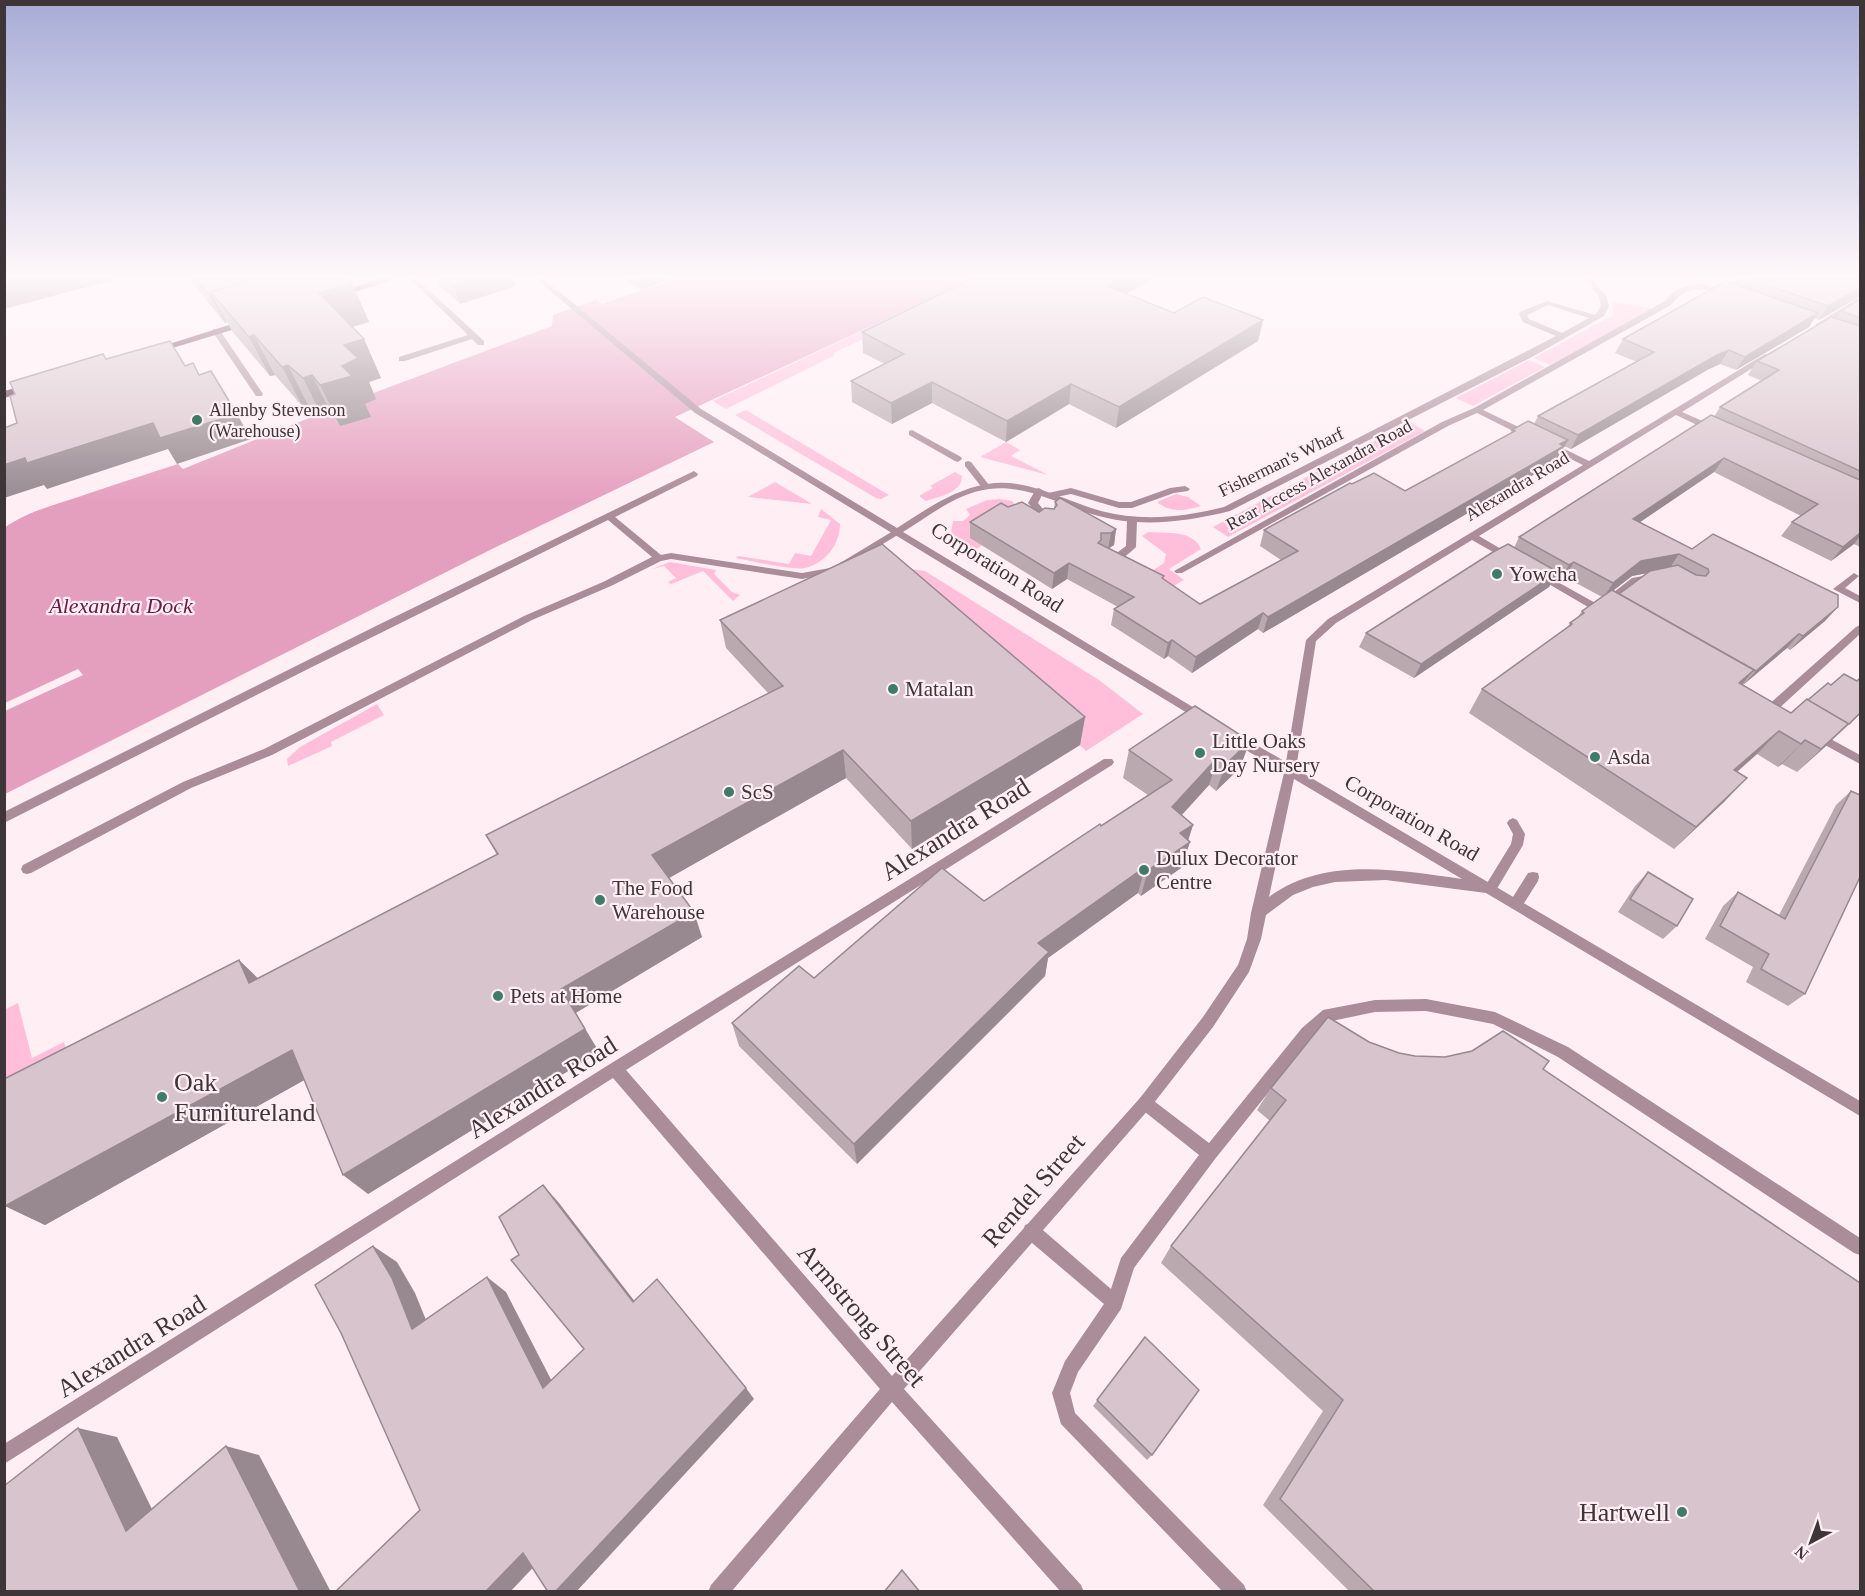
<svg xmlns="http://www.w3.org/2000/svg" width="1865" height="1596" viewBox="0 0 1865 1596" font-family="'Times New Roman',serif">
<rect width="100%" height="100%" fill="#ffeff5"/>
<g fill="#ffbfdb">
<polygon points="973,279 988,279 834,353 834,356 726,409 713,401"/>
<polygon points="1613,302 1650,308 1650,310 1550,365 1534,358 1613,315"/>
<polygon points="1529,360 1545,367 1473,406 1456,398"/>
<polygon points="746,410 889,495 881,499 876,498 735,415"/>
<polygon points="1410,422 1425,431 1228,537 1213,527"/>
<polygon points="1006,442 1020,450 1011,456 1048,475 980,457"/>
<path d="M955 472 962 476C962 493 940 496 926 501L919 496 933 488 930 486Z"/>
<polygon points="775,482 812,504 748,497"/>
<path d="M1176 494 1188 497 1201 506C1184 511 1171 513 1157 502Z"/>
<polygon points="1000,499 1012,501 1024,516 975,550 957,539 951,533 953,521 963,521 970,515 966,509 987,500"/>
<path d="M821 509 840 524C840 544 826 563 805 568 794 571 751 561 736 558L738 556 789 564 795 553 811 556 831 520 818 517Z"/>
<path d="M1148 532C1167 534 1192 529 1201 549L1169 569 1184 580 1163 592 1141 578 1164 563 1166 554 1142 536Z"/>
<polygon points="670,562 716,570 714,574 732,592 740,595 733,601 703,571 671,584 668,582 676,578 664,566 652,569"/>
<polygon points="890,566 925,571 1099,680 1143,714 1086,751 883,573"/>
<polygon points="377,704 384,715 331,742 332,746 288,766 287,759 300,747"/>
<polygon points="18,1003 32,1058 64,1042 70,1065 8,1096 4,1079 4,1010"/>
</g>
<path fill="#e59fbe" d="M675 279H973L675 417 714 442 490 550 5 794 4 528C29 510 62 503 90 493 120 483 149 473 178 464L183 469 319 414 323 418 332 415 340 426 371 394 552 326 553 315 596 300 602 304Z"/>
<polygon fill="#ffeff5" points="78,669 83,675 5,711 5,703"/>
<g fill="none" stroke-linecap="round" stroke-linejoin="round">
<g fill="#ab8c99" fill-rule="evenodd">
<polygon points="410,279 417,279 484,341 484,345 478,345 472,339 405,361 399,361 399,357 468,335"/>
<polygon points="213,329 219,329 263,394 262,396 256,396 212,331"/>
<polygon points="912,430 961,457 962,459 958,462 955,461 909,435 909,431"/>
<polygon points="968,461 971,462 989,485 989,489 983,489 965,466 965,462"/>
<polygon points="694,471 698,474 697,476 615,517 661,555 671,553 802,573 830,568 833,569 833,573 802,579 671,559 661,561 611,586 532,620 272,755 191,788 31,873 27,874 23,873 21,869 23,865 183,782 264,749 524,616 603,582 652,557 608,520 310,668 4,823 4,812 378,625"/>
<polygon points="1185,486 1190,489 1188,491 1174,493 1132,508 1119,508 1071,494 1051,498 1046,495 1048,493 1071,488 1119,502 1131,502 1170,488"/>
<polygon points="1039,488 1044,491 1038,503 1053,521 1051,523 1045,523 1028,503 1036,489"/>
<path d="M1132 518 1137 521 1136 547C1126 556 1116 567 1104 556L1109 553 1114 555 1126 546 1127 521Z"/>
<polygon points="898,528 903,531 901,533 848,565 845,566 840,563"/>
<polygon points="1653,574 1658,577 1657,579 1639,583 1610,604 1602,604 1601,602 1632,578"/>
<polygon points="1513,818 1517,820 1525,834 1523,845 1495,892 1490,893 1485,892 1484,888 1511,844 1513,834 1507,823 1509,820"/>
<polygon points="1533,872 1538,873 1539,877 1538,881 1521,908 1516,909 1511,908 1510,904 1511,900 1528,873"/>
<polygon points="1426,999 1495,1012 1568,1047 1860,1238 1860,1255 1854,1253 1558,1057 1493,1024 1426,1011 1375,1012 1332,1021 1312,1038 1215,1159 1134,1268 1121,1309 1078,1372 1070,1393 1075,1413 1244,1585 1247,1592 1223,1592 1061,1424 1052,1393 1065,1361 1104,1304 1025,1237 1023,1231 1025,1225 1031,1223 1037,1225 1111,1289 1121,1258 1199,1155 1140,1108 1138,1103 1140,1098 1145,1096 1150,1098 1209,1143 1302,1028 1323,1010 1375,1000"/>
</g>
<g fill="#ab8c99" fill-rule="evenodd">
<path d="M536 279H544L701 409 897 528C925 510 953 490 987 484 1027 477 1064 501 1101 511 1142 522 1184 517 1224 507L1556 336 1523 322 1519 314 1520 312 1547 301 1595 315 1601 306 1598 295 1585 279H1592L1606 295 1609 306 1604 316 1532 357 1230 511C1185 522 1140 528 1095 515 1060 505 1026 484 989 489 957 493 929 516 903 532L1206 715 1208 718 1202 722 695 413ZM1548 305 1589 318 1562 333 1529 319 1527 315Z"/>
<path d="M1702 284 1730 292 1726 294C1704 288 1686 285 1671 305L1483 410 1531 433V437H1525L1477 413 1448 426 1182 573H1176L1174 571 1442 422 1474 408 1665 301C1675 289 1686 284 1702 284Z"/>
<polygon points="1857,299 1860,299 1860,304 1822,327 1815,325"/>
<path d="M1765 354 1772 356 1682 412 1716 427V431H1710L1676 415 1479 536 1513 556V560H1507L1472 540 1336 623 1316 641 1296 769 1860 1101V1116L1486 893 1386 880 1335 882 1313 887 1293 895 1266 915 1261 939 1249 972 1213 1027 1150 1108 904 1389 1081 1585 1084 1592H1061L892 1402 731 1592H708L711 1585 880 1389 613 1078 4 1464V1444L610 1064 1104 759H1112L1114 762 1112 765 626 1070 892 1376 1140 1098 1203 1017 1238 965 1247 939 1251 913 1284 773 1231 741 1229 738 1235 734 1239 735 1286 762 1306 640 1328 619 1583 465 1544 446V442H1550L1589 461ZM1294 779 1462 879C1399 870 1324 856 1269 897Z"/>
<polygon points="1538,571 1608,610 1609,612 1604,615 1600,614 1535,576 1533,574"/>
<polygon points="1854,573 1859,576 1845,588 1860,596 1860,603 1833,589"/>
<polygon points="1860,625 1860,634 1775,712 1767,712 1765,709 1767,706 1856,627"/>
<polygon points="1816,731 1860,755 1860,764 1812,738 1810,735 1812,732"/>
</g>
<g fill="#5e2a44" fill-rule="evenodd">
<polygon points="378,279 394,279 340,297 331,295"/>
<polygon points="251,318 256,321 255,323 156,353 148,353 147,351"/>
<polygon points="35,383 39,384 39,388 4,398 4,391"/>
</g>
</g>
<g fill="#baa9af" fill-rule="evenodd">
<polygon points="189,279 349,279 352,283 369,322 352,327 364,339 381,378 369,382 376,399 365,404 371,417 340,426 332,415 323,418 308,405 303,407 275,375 270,376 232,331 227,322 225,323"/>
<polygon points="437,279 514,279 516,286 460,304 439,285"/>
<polygon points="623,279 669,279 641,290"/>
<polygon points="1734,279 1860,279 1860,298 1859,297 1819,320 1814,318 1809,327 1736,370 1720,364 1709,369 1571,449 1564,446 1555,462 1263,633 1258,629 1192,673 1168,656 1164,659 1111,625 1114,609 1118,607 1067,579 1052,589 970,538 970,522 1008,507 1039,512 1054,509 1055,502 1116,529 1114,545 1109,548 1163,579 1200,604 1281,560 1260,546 1264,530 1352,484 1405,491 1510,434 1512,430 1534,424 1538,416 1637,362 1615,353 1623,339 1732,283"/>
<polygon points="1127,294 1174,313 1263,320 1258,341 1116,428 1069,404 1006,442 932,403 892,424 852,402 851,381 885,364 863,353 862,332"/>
<path d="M1860 299V547L1854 544 1831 561 1781 536 1792 522 1801 516 1714 472 1640 522 1825 621 1790 650 1787 648 1743 685 1791 713 1860 714 1797 772 1782 764 1778 767 1757 754 1737 772 1725 801 1674 849 1469 713 1482 689 1567 628 1570 623 1577 618 1582 611 1602 597 1565 577 1560 580 1555 577 1549 587 1414 678 1359 647 1366 633 1514 548 1519 537 1714 417 1720 407 1762 381 1748 375 1757 361 1835 318 1841 311ZM1647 573 1619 594 1613 591 1632 576Z"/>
<polygon points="720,620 1085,717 1080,745 912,849 846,778 669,878 702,937 576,1013 599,1052 368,1194 304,1080 45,1225 5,1206 258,978 497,855 486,835 768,693 726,648"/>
<polygon points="1195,706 1240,768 1216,791 1209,785 1182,815 1193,825 1188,840 1190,842 1181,868 1141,896 1138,893 1048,958 1045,976 857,1164 739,1046 732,1023 814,978 984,901 1148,795 1123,778 1129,750"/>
<polygon points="1851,791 1805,994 1788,1006 1746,982 1753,967 1705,939 1723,906 1738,892 1779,915 1836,805"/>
<polygon points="1648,872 1677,926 1663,939 1618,912 1635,886"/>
<polygon points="1369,1042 1399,1053 1415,1056 1543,1069 1860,1592 1350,1592 1263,1505 1323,1411 1161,1263 1171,1246 1270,1121 1257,1110 1271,1088"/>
<polygon points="1145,1337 1152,1455 1147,1460 1093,1406"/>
</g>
<g fill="#97898f">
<polygon points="8,279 117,279 4,309 4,280"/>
<polygon points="474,279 514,279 516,286 460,304 454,286"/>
<polygon points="639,279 669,279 641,290"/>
<polygon points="1119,279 1154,279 1104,305 1107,286"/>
<polygon points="352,283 369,322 336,332 234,320"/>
<polygon points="1860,288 1860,295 1859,297 1819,320 1828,306"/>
<polygon points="212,295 227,322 225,323 210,296"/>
<polygon points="1818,313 1809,327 1736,370 1745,357"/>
<polygon points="1263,320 1258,341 1116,428 1119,407"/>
<polygon points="254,335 275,375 270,376 249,337"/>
<polygon points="364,339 381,378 369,382 376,399 365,404 371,417 340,426 320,385 344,345"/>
<polygon points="1729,350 1720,364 1709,369 1571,449 1578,435 1717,355"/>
<polygon points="288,365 308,405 303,407 282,367"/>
<polygon points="312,375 332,415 323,418 303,378"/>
<polygon points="932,382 932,403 892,424 891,403"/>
<polygon points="1071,384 1069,404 1006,442 1007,421"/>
<polygon points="237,414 251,439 177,464 168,449 47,489 44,485 4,498 4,465 25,458 153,423"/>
<polygon points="1568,440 1555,462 1263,633 1268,617"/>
<polygon points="1724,458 1714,472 1624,533 1633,519"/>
<polygon points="1116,529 1114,545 1108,549 1111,533"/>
<polygon points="1860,533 1860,536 1854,544 1831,561 1843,547"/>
<polygon points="1679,554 1669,569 1632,576 1603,598 1613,583 1641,561"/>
<polygon points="1574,562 1565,577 1560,580 1569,565"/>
<polygon points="1069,563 1067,579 1052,589 1054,573"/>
<polygon points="1558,572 1549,587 1414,678 1421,664"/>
<polygon points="1838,607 1825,621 1790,650 1803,636"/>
<polygon points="1263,613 1258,629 1192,673 1196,657"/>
<polygon points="1799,634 1787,648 1743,685 1756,671"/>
<polygon points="1172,640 1168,656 1164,659 1168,643"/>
<polygon points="1754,670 1734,694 1739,683"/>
<polygon points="1860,713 1860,714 1835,738"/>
<polygon points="1085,717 1080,745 912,849 911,821"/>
<polygon points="1849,723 1825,747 1797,772 1821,749"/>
<polygon points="1779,731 1757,754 1713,793 1734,770"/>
<polygon points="1805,740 1782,764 1778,767"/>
<polygon points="1250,741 1240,768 1216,791 1226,764"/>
<polygon points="843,750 846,778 662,882 652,855"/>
<polygon points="1218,757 1209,785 1165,833 1172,807"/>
<polygon points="1747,778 1725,801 1674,849 1696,827"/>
<polygon points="1193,825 1187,844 1190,842 1181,868 1141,896 1148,870 1180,833"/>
<polygon points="1145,867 1138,893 1048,958 1045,976 857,1164 854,1144 1038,943"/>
<polygon points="694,912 702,937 575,1013 561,989"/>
<polygon points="239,960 265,985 249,983"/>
<polygon points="585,1029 599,1052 368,1194 343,1175"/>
<polygon points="292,1050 317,1073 45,1225 5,1206"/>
<polygon points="543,1185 559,1203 646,1316 633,1302"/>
<polygon points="373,1246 397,1262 415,1293 435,1342 412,1329"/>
<polygon points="487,1277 506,1292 561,1399 543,1388"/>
<polygon points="746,1388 754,1399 576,1592 555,1592"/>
<polygon points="78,1428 117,1437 165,1536 126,1531"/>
<polygon points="226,1446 259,1455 331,1592 300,1592"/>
<polygon points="523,1553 543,1557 510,1592 487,1592 487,1590"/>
</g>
<g fill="#d8c4cc" stroke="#97898f" stroke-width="1.5">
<polygon points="196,279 255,279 211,292 212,295 210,296"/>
<polygon points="255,279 349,279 352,283 319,293 364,339 344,345 358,358 342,366 352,376 320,385 312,375 303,378 288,365 282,367 254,335 249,337 211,292"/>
<polygon points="446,279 474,279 454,286"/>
<polygon points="972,279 1119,279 1107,286 1174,313 1203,297 1263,320 1119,407 1071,384 1007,421 932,382 891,403 851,381 904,354 862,332"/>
<polygon points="1750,279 1860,279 1860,288 1828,306"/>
<polygon points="1726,281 1818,313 1745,357 1729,350 1717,355 1578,435 1538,416 1654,352 1623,339"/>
<polygon points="1860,299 1860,318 1841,311"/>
<polygon points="1831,317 1860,326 1860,471 1720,407 1779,370 1757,361"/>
<polygon points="170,341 185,366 193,363 199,375 211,371 237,414 160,438 153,423 27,463 25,458 4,465 4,428 17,423 10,396 15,394 10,382 103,354 106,359"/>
<polygon points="1711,415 1860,480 1860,533 1843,547 1792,522 1818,504 1724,458 1633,519 1692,549 1713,534 1838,595 1838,607 1803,636 1799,634 1756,671 1619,594 1650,571 1678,565 1696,575 1706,576 1709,572 1708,569 1679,554 1641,561 1613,583 1574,562 1569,565 1519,537"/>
<polygon points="1528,421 1568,440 1560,444 1564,446 1268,617 1263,613 1196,657 1172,640 1168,643 1114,609 1134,597 1069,563 1054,573 970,522 1001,503 1008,507 1022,502 1039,512 1045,508 1054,509 1057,505 1055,502 1060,498 1116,529 1111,533 1101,533 1101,540 1098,543 1164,576 1162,578 1200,604 1298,551 1264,530 1350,483 1352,484 1374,473 1405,491 1515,431 1512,430"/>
<polygon points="882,544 1085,717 911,821 843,750 652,855 694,912 561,989 585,1029 343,1175 292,1050 5,1206 4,1079 239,960 249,983 498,854 486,835 783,686 720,620"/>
<polygon points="1508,544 1558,572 1421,664 1366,633 1493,552"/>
<polygon points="1612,590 1754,670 1739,683 1791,713 1807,699 1849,723 1821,749 1805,740 1801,744 1779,731 1734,770 1747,778 1696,827 1482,689 1572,624 1570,623 1584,613 1582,611"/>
<polygon points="1844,674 1857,681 1860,678 1860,713 1849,724 1808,700 1828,683 1831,685"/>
<polygon points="1195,706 1250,741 1226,764 1218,757 1172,807 1193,825 1180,833 1190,842 1148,870 1145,867 1038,943 1049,952 854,1144 732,1023 799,966 814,978 942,868 984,901 1100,824 1101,826 1172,780 1129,750"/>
<polygon points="1851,791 1860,795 1860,877 1805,994 1761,969 1769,954 1720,926 1738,892 1785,919"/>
<polygon points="1648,872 1693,899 1677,926 1630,899"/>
<polygon points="1328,1017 1369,1042 1399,1053 1415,1056 1445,1057 1472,1051 1503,1031 1549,1061 1543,1069 1860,1283 1860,1592 1375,1592 1280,1499 1343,1400 1171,1246 1286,1100 1271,1088"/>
<polygon points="543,1185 633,1302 657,1279 746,1388 555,1592 548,1592 523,1553 487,1590 487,1592 335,1592 420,1510 341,1333 315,1285 373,1246 392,1278 412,1329 487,1277 543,1388 584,1349 511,1260 519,1255 499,1217"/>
<polygon points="1145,1337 1199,1390 1152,1455 1097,1400"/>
<polygon points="78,1428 126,1531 226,1446 300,1592 4,1592 4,1486"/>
<polygon points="902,1570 920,1592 884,1592"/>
</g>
<linearGradient id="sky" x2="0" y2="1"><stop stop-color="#a7acd7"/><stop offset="0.55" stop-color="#fff8fa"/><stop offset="1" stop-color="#fff8fa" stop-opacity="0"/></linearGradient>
<rect width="1865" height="503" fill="url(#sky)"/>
<g fill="#3e7c69" stroke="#ffeff5" stroke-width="2">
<circle cx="197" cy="420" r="6"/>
<circle cx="1497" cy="574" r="6"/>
<circle cx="893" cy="689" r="6"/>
<circle cx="1200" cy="753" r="6"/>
<circle cx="1595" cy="757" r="6"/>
<circle cx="729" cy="792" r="6"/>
<circle cx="1144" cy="870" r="6"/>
<circle cx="600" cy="900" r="6"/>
<circle cx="498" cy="996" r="6"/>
<circle cx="162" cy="1097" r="6"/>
<circle cx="1682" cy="1512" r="6"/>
</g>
<g text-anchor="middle" stroke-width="4.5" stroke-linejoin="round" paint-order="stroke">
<g font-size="18" fill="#3d3538" stroke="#ffeff5" text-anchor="start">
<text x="209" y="416">Allenby Stevenson<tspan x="209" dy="21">(Warehouse)</tspan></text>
</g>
<g font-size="18" fill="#3d3538" stroke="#ffeff5">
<text transform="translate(1281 462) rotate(-26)" y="6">Fisherman's Wharf</text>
<text transform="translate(1319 475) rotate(-29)" y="6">Rear Access Alexandra Road</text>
<text transform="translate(1517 486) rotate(-31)" y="6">Alexandra Road</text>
</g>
<g font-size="21" fill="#3d3538" stroke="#ffeff5">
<text transform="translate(997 567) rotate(32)" y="7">Corporation Road</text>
<text transform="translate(1412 818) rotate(30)" y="7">Corporation Road</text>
</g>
<g font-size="21" fill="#3d3538" stroke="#ffeff5" text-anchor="start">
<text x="1509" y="581">Yowcha</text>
<text x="905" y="696">Matalan</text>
<text x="1212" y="748">Little Oaks<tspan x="1212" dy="24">Day Nursery</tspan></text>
<text x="1607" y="764">Asda</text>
<text x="741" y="799">ScS</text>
<text x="1156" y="865">Dulux Decorator<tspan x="1156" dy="24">Centre</tspan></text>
<text x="612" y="895">The Food<tspan x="612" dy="24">Warehouse</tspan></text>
<text x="510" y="1003">Pets at Home</text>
</g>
<g font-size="22" font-style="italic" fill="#6a1a46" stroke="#ffeff5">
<text x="121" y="613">Alexandra Dock</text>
</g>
<g font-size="26" fill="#3d3538" stroke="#ffeff5">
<text transform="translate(955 829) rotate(-32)" y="9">Alexandra Road</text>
<text transform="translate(542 1087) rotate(-32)" y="9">Alexandra Road</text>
<text transform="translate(1033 1190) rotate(-49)" y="9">Rendel Street</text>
<text transform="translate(862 1315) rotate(49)" y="9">Armstrong Street</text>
<text transform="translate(131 1346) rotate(-32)" y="9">Alexandra Road</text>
</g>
<g font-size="26" fill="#3d3538" stroke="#ffeff5" text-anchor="start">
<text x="174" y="1091">Oak<tspan x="174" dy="30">Furnitureland</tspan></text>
<text x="1670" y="1521" text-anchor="end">Hartwell</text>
</g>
</g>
<rect width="1865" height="1596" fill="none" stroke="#3d3538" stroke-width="12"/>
<g transform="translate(1811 1542) rotate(221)" stroke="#ffeff5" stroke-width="4.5" paint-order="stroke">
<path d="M0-4.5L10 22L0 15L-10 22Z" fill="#3d3538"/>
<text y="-9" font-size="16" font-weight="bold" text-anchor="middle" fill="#3d3538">N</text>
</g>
</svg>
